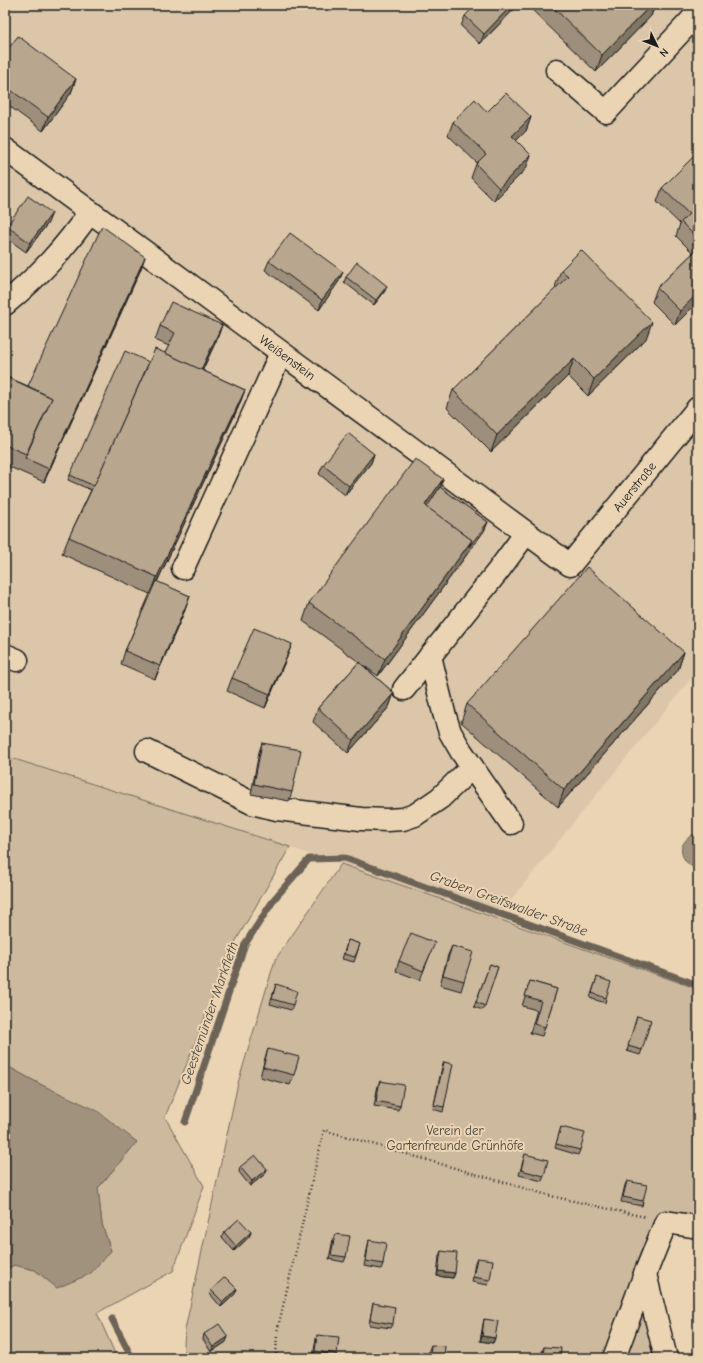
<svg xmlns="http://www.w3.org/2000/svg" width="703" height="1363" viewBox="0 0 703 1363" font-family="'Comic Neue',sans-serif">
<rect width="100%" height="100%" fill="#ebd4b4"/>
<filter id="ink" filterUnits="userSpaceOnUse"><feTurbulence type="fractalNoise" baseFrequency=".025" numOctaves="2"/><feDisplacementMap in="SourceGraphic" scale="8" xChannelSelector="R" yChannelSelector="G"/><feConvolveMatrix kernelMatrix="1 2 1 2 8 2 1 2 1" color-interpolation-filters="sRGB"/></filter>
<g filter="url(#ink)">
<polygon fill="#dcc6a9" points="5,5 698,5 698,670 496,918 341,864 5,756"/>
<g fill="#cdb99e" stroke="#746a5d">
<polygon points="5,756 290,847 230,951 194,1046 165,1117 204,1186 173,1271 97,1313 117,1358 5,1358 5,1270 14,1265 35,1270 57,1288 111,1251 102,1224 98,1188 137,1142 40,1084 5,1065"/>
<polygon points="341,864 698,989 698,1236 675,1232 653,1277 674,1358 183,1358 185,1330 238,1083 275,960"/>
</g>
<g fill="#a1927e" stroke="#6c6357">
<path d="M698 833V870C694 868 687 864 685 860 676 848 686 836 698 833Z"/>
<polygon points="5,1065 40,1084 96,1110 137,1142 98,1188 102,1224 111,1251 90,1274 57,1288 35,1270 14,1265 5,1270"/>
</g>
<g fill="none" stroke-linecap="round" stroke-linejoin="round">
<g stroke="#6c6357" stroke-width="7">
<polyline points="185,1122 245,944 275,898 309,859 345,858 698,985"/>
<polyline points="112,1319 132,1358"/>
</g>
<defs>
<g id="minor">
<polyline points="557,70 606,112 698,13"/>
<path id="s1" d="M5 149 570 565 698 408"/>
<path d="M5 304C40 275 64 249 90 212"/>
<polyline points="183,568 281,353"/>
<polyline points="5,655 17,660"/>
<polyline points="430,656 444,713 450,732 461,751 511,823"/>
<polyline points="404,689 498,571 526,533"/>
<polyline points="147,751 252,803 277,809 361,819 387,820 403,819 415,815 440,798 472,767"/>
<polyline points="645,1274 666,1358"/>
<polyline points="614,1358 645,1274 666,1222 698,1227"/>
</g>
</defs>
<use href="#minor" stroke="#1c1c1c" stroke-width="25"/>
<polyline stroke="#1c1c1c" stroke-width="2.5" stroke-dasharray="1 3" stroke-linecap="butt" points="276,1358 277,1332 324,1130 551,1196 645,1217"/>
<use href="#minor" stroke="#ebd4b4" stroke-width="22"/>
</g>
<g fill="#9e8f7b" stroke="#1c1c1c">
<polygon points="518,5 480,44 461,26 465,16"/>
<polygon points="527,5 655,5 651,16 596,72"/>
<polygon points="5,53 76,79 71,93 43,131 5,103"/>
<polygon points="487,112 531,117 526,131 516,140 526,169 494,201 471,178 476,164 477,163 448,135 453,122"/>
<polygon points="698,152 698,302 675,325 652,302 657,288 693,253 676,236 680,224 657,202 662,188"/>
<polygon points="48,223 26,252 5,237 5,230 7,226"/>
<polygon points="145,257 140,271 44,482 5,465 5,376 28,386"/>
<polygon points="269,261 339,281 319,310 265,270"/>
<polygon points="561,270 646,339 588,396 568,376 491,452 447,408 453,390 556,288 555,287"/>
<polygon points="346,277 385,291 374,305 344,282"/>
<polygon points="222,325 217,339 202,370 245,390 238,408 157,582 190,596 185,610 155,679 121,664 125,651 150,594 62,554 69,537 91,490 68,480 70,475 149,362 165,353 169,346 155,340 160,326"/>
<polygon points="374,454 371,463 345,495 319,474 323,465"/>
<polygon points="443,479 440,487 488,522 484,531 378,676 359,662 394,693 389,707 348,753 313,722 318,708 359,662 303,621 309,603"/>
<polygon points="684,652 678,670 558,807 461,722 467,704"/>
<polygon points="287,657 265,708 227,691 232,678"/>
<polygon points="262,743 292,792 289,801 251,794 259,752"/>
<polygon points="348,940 360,944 354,962 342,959"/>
<polygon points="452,946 464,981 461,991 440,985 448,955"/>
<polygon points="431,952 420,980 396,971 399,961"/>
<polygon points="490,964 498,967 483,1010 474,1007"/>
<polygon points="597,977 606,998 605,1003 590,998"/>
<polygon points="530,981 557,989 542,1036 530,1033 537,1010 522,1006"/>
<polygon points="276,984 293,1005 291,1010 270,1004"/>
<polygon points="636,1021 642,1050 640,1055 627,1051"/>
<polygon points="268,1049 294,1075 290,1085 260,1077 265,1058"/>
<polygon points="444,1062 444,1107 443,1112 433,1109 442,1067"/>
<polygon points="380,1081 400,1106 398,1110 374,1106 378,1085"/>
<polygon points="561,1127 580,1150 578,1155 555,1148"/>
<polygon points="525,1154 544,1176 542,1181 519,1175"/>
<polygon points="240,1167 267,1169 265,1174 250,1186 239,1172"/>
<polygon points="627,1181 643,1201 642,1206 621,1202 625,1185"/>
<polygon points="224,1232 251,1232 249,1237 234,1251 222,1237"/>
<polygon points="335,1234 346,1257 344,1262 329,1259 333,1239"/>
<polygon points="369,1240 383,1264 381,1269 364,1266 368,1245"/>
<polygon points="441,1251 455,1273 453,1278 437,1276 439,1256"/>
<polygon points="477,1258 490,1280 488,1285 472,1282 475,1262"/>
<polygon points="211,1290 235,1294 221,1307 210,1294"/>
<polygon points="373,1303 393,1324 391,1328 369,1325 372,1308"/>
<polygon points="484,1319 495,1338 493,1343 480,1341 483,1324"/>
<polygon points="204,1334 226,1342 211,1352 203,1339"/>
<polygon points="317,1335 337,1354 336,1358 313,1356 316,1339"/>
<polygon points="431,1345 444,1358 428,1358 429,1350"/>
<polygon points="544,1347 560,1358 542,1358 542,1351"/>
</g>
<g fill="#817464" stroke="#1c1c1c">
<polygon points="512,5 518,5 480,44 484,34"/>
<polygon points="651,5 655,5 651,16 596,72 602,55"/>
<polygon points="76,79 71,93 43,131 48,117"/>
<polygon points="531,117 526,131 507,150 512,136"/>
<polygon points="531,155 526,169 494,201 499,188"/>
<polygon points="52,213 48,223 26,252 30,243"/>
<polygon points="145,257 140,271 44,482 49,469"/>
<polygon points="343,272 339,281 319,310 322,300"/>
<polygon points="387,286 385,291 374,305 376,300"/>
<polygon points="698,293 698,302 675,325 680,311"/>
<polygon points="652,322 646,339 588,396 594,379"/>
<polygon points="222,325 217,339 195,387 200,373"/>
<polygon points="574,359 568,376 491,452 497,435"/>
<polygon points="245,390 238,408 151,595 157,577"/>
<polygon points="374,454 371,463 345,495 349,486"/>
<polygon points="443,479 437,497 424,515 425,505"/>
<polygon points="488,522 484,531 378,676 385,659 472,540"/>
<polygon points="190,596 185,610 155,679 160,666"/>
<polygon points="292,644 287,657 265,708 270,694"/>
<polygon points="684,652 678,670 558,807 564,790"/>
<polygon points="394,693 389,707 348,753 353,740"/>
<polygon points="267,1169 265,1174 250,1186 252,1181"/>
<polygon points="251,1232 249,1237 234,1251 236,1246"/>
<polygon points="438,1271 455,1273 453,1278 437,1276"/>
<polygon points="237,1289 235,1294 221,1307 223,1302"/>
<polygon points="482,1336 495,1338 493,1343 480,1341"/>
<polygon points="228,1337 226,1342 211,1352 213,1347"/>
<polygon points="315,1351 337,1354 336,1358 313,1356"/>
</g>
<g fill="#b8a68f" stroke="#1c1c1c">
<polygon points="475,5 512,5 484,34 465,16"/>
<polygon points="551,5 651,5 602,55"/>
<polygon points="18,36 76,79 48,117 5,86 5,53"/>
<polygon points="506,93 531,117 512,136 531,155 499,188 476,164 486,154 453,122 475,99 487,112"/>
<polygon points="698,152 698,239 681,222 689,214 662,188"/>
<polygon points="28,196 52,213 30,243 7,226"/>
<polygon points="102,226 145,257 49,469 25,458 52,398 28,386"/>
<polygon points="290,233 343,272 322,300 269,261"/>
<polygon points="698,248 698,293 680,311 657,288"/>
<polygon points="581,250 652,322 594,379 574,359 497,435 453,390 568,276 561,270"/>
<polygon points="357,262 387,286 376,300 346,277"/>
<polygon points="171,302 222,325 201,370 165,353 175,333 160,326"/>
<polygon points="155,349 165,353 245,390 157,577 69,537 99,474"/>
<polygon points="125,351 149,362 94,486 70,475"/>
<polygon points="5,376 52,398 26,454 5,445"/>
<polygon points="348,433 374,454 349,486 323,465"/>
<polygon points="415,459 443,479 425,505 472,540 385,659 309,603"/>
<polygon points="440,487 488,522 469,547 472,540 427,507"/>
<polygon points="587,567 684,652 564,790 467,704"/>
<polygon points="156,581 190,596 160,666 125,651"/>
<polygon points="254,628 292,644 270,694 232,678"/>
<polygon points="359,662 394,693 353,740 318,708"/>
<polygon points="262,743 301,750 292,792 254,784"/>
<polygon points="411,933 435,943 423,971 399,961"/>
<polygon points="348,940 360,944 355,957 344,954"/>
<polygon points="452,946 473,952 464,981 443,975"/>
<polygon points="490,964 498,967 485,1006 476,1002"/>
<polygon points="597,977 611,982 606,998 592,993"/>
<polygon points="530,981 557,989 545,1027 534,1024 541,1001 525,996"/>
<polygon points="276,984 297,991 293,1005 272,999"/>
<polygon points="637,1016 651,1020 642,1050 628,1046"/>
<polygon points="268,1049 299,1057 294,1075 263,1067"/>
<polygon points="444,1062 453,1064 444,1107 434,1105"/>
<polygon points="380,1081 404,1085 400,1106 376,1101"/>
<polygon points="561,1127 585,1133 580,1150 556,1144"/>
<polygon points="525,1154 548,1160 544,1176 521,1170"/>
<polygon points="255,1155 267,1169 252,1181 240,1167"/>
<polygon points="627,1181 647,1185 643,1201 623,1197"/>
<polygon points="239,1219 251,1232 236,1246 224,1232"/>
<polygon points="335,1234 350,1236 346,1257 331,1255"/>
<polygon points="369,1240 386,1243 383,1264 366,1261"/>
<polygon points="441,1251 457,1253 455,1273 438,1271"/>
<polygon points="477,1258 493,1260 490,1280 473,1277"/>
<polygon points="225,1277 237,1289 223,1302 211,1290"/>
<polygon points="373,1303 395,1307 393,1324 370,1320"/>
<polygon points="484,1319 498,1321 495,1338 482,1336"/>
<polygon points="219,1324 228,1337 213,1347 204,1334"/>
<polygon points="317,1335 339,1337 337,1354 315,1351"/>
<polygon points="431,1345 445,1346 444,1358 430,1358"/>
<polygon points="544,1347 561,1348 560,1358 543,1358"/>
</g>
</g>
<g text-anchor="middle" stroke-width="4" stroke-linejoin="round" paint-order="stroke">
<g font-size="13" fill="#1c1c1c" stroke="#ebd4b4">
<text dy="5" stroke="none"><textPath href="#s1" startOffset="351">Weißenstein</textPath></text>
<text dy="5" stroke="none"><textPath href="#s1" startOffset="803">Auerstraße</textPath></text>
</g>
<g font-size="13" fill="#48433c" stroke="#ebd4b4">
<text x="455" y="1135">Verein der<tspan x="455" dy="15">Gartenfreunde Grünhöfe</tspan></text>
</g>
<g font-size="14" font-style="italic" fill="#4b453e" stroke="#ebd4b4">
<text transform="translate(509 903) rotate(20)" y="5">Graben Greifswalder Straße</text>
<text transform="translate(209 1013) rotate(-71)" y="5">Geestemünder Markfleth</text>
</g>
</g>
<rect width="703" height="1363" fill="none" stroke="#ebd4b4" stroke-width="20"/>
<rect x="10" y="10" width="683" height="1343" fill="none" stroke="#1c1c1c" stroke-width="1.5" filter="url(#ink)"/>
<g transform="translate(657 46) rotate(133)" stroke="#ebd4b4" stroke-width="3" paint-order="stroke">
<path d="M0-3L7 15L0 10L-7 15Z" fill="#1c1c1c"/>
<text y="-6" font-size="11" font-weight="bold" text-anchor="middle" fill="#1c1c1c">N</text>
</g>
</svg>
